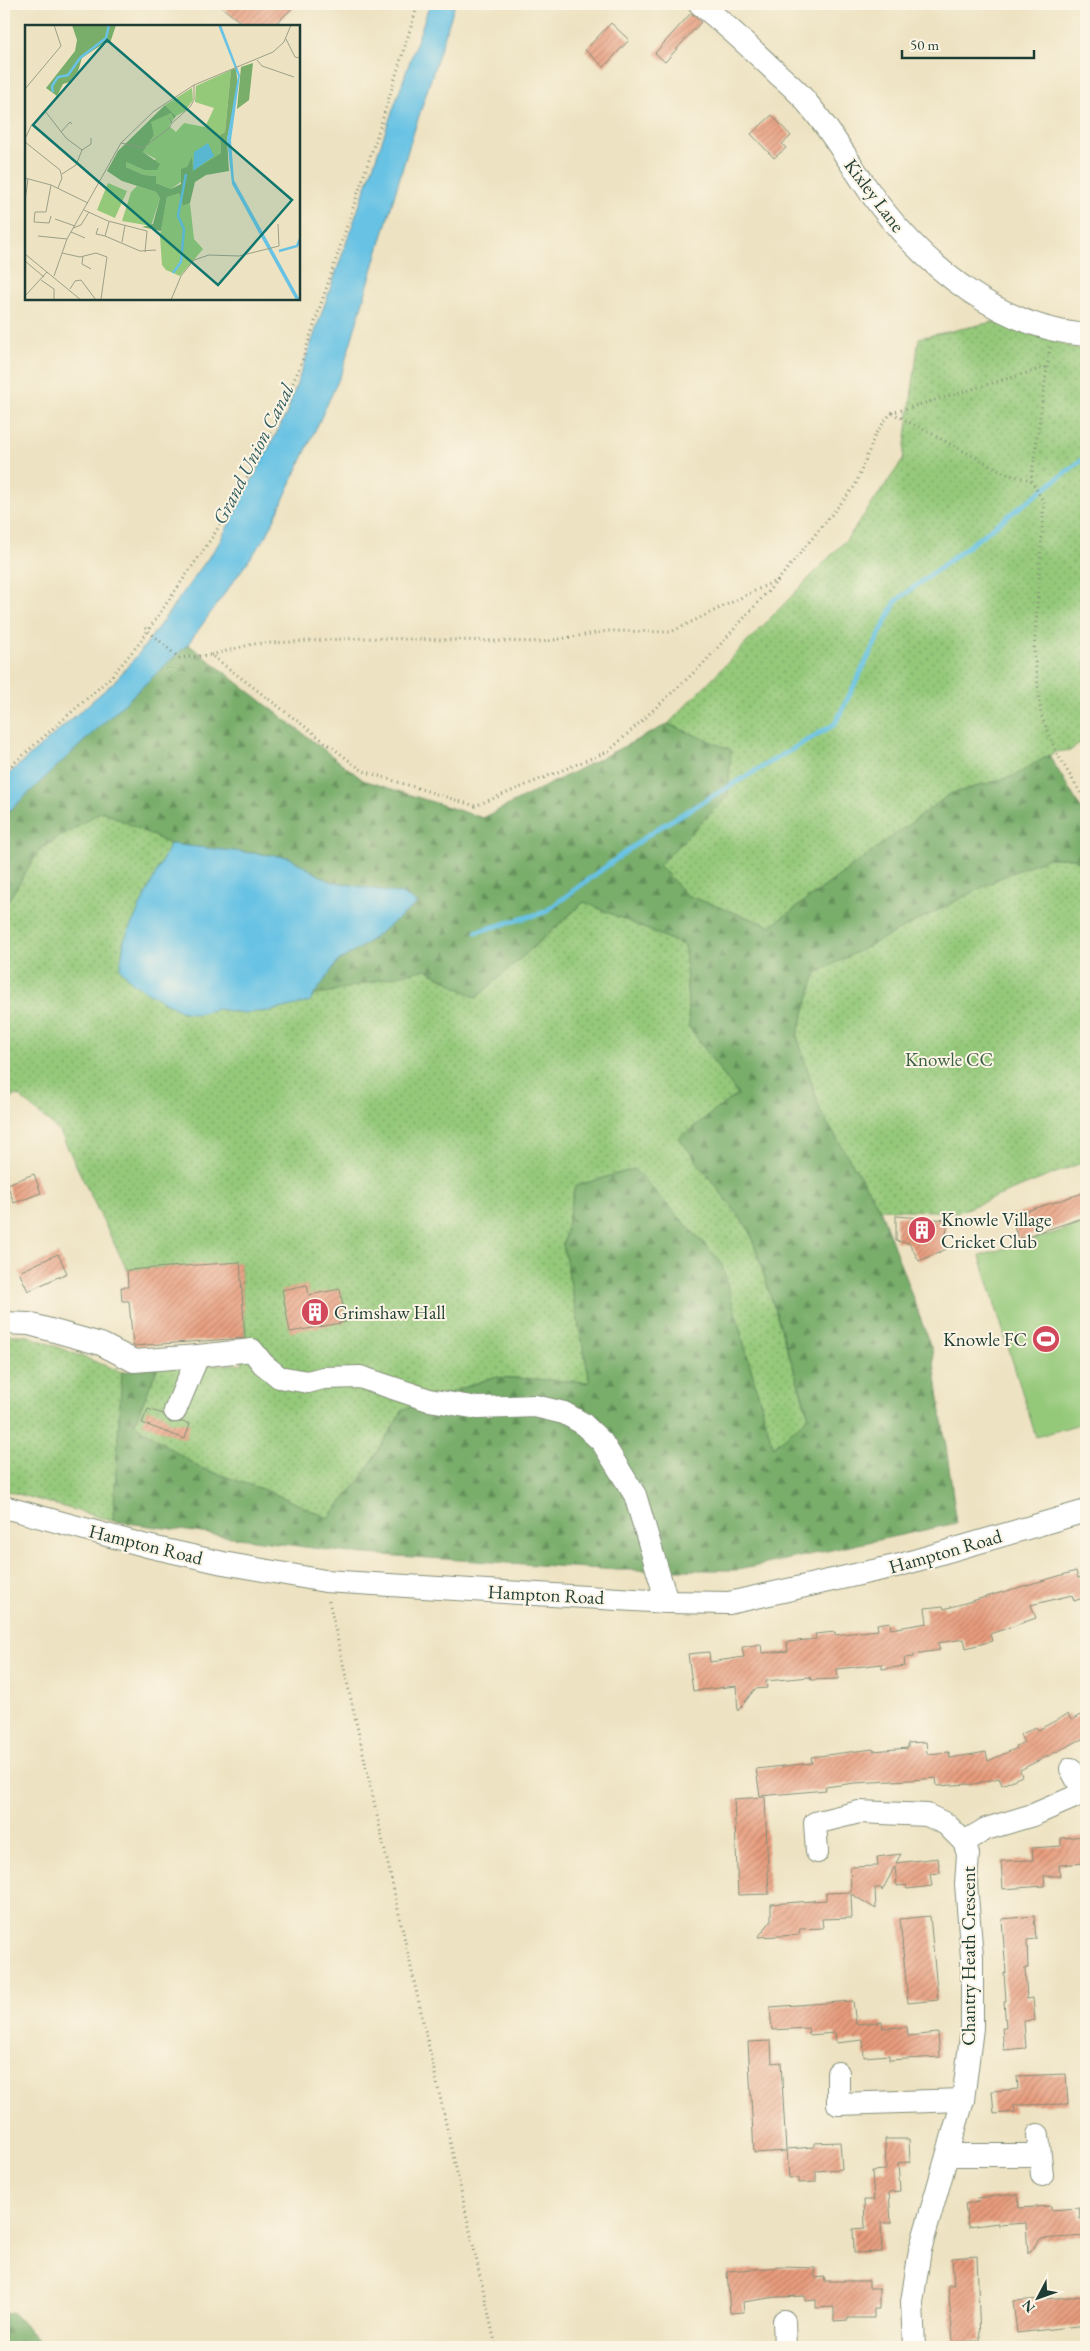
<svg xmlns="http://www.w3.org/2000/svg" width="1090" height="2351" viewBox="0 0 1090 2351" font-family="'EB Garamond',serif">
<defs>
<pattern id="green-dots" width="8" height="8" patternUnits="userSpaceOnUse" patternTransform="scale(1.25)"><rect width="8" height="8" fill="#95c97a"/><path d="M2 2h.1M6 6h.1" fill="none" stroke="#79a465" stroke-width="1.8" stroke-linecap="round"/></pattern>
<pattern id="forest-firs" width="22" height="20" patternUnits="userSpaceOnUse" patternTransform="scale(1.25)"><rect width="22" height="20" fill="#78ad6a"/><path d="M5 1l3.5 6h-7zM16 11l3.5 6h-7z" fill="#628e58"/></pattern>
<pattern id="building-hatch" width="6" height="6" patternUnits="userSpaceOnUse" patternTransform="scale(1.25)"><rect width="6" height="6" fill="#e89c7d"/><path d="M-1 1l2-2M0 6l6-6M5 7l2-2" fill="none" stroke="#bb8067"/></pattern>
</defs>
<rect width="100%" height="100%" fill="#fcf5e5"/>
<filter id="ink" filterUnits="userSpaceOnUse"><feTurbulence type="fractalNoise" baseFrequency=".02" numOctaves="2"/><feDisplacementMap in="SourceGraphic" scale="10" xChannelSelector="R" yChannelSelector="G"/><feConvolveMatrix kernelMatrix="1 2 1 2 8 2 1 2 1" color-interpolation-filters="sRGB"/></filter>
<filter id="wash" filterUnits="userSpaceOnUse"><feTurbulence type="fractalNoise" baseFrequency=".0096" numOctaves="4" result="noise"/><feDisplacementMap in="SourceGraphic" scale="20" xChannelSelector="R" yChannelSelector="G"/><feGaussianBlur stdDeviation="1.12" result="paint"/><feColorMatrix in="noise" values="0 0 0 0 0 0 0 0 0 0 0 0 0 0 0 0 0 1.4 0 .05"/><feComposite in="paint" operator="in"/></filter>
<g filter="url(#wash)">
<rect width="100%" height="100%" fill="#ede2c1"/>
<g fill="url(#green-dots)" stroke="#5a8357">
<polygon points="993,322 1086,351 1086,738 1071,750 1056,752 1014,776 950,794 771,926 686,895 659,865 727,796 731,750 668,724 847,539 903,460 919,338"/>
<polygon points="102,811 170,844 288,857 314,995 426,969 476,998 584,902 685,946 689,1027 737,1094 679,1138 750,1231 809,1418 773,1447 721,1262 634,1169 575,1186 563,1245 590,1382 493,1377 403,1410 361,1479 328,1518 273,1493 198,1467 134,1424 158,1367 242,1364 245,1338 240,1263 127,1270 60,1132 18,1095 4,1100 4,907 40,849"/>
<polygon points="1048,858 1074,858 1086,870 1086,1161 958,1212 880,1209 821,1113 797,1036 816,973 1004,876"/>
<polygon points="4,1335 26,1335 122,1372 113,1521 4,1490"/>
</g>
<g fill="url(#forest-firs)" stroke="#4c754f">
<polygon points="188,644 363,780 483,818 668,724 731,750 728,796 659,865 686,895 771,926 950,794 1014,776 1049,755 1086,817 1086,867 1074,858 1048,858 1004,876 816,973 797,1036 821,1113 880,1209 932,1350 957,1523 738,1570 618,1570 350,1553 113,1521 122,1372 158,1367 134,1424 198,1467 273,1493 328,1518 361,1479 403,1410 493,1377 590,1382 563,1245 575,1186 634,1169 721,1262 773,1447 809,1417 750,1231 679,1138 737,1094 689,1027 685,946 584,902 476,998 426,969 313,996 338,961 360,948 418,903 402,894 329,881 288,857 170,844 102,811 40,849 4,907 4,816"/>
<polygon points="13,2313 45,2347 4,2347 4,2314"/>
</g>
<polygon fill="#95c97a" stroke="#5a8357" points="1086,1223 1086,1422 1036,1437 980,1256"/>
<g fill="#67c2e4" stroke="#43808c">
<polygon points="430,4 455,4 408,150 342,372 267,535 188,644 4,816 4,778 114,682 141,651 219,543 286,415"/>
<polygon points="170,844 288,857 329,881 402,894 418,903 360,948 338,961 309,1002 270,1011 243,1013 218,1009 196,1014 180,1011 134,984 120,969 124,940"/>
</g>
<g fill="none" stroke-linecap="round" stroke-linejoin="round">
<polyline stroke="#67c2e4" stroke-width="5" points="476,932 545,912 655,830 835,724 896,601 1086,457"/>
</g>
<g id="blocks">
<g fill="url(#building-hatch)">
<polygon points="218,4 297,4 273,26 245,26"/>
<polygon points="691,13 701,22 665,62 655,53"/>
<polygon points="611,23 629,40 604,67 585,50"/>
<polygon points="772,115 791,136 782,144 786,148 774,158 751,134"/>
<polygon points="34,1174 41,1193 14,1203 7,1184"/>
<polygon points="1086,1192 1086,1217 1018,1239 1011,1216"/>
<polygon points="896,1216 948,1220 945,1243 949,1248 919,1261 909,1243 896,1241"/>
<polygon points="58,1254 67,1273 28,1291 19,1272"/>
<polygon points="240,1262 245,1338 133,1346 129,1301 122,1301 121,1287 128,1287 127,1270"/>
<polygon points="307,1285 309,1295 340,1289 346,1322 290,1332 282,1290"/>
<polygon points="148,1409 163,1414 170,1423 183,1422 190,1424 185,1439 142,1423"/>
<polygon points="1076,1571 1078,1578 1086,1575 1086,1597 1074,1601 1072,1595 1031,1605 1036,1618 990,1634 992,1641 966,1648 964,1639 938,1643 940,1650 914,1654 914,1657 904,1658 905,1666 882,1669 882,1664 837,1669 838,1679 811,1680 810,1677 766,1681 767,1688 755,1689 738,1711 736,1686 693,1691 688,1654 709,1652 710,1662 744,1657 742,1647 761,1644 762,1653 788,1651 787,1642 816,1639 815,1634 835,1632 835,1635 878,1630 877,1624 890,1622 891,1629 927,1623 925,1608 943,1606 944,1609"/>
<polygon points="1086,1712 1086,1737 1020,1770 1022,1776 1002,1785 999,1778 970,1785 969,1784 937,1786 936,1778 910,1780 855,1783 825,1787 826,1790 760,1796 756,1769 812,1763 811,1757 873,1749 873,1751 908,1748 908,1743 926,1742 927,1754 949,1752 950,1758 986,1752 988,1761 1017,1748 1016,1746 1024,1742 1020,1735 1036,1727 1038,1730 1068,1714 1071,1720"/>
<polygon points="765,1797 769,1894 738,1895 734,1799"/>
<polygon points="1086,1836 1086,1863 1059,1865 1060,1876 1044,1876 1045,1886 1003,1889 1001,1861 1033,1860 1032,1848 1061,1846 1061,1838"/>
<polygon points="901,1854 896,1863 938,1858 940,1873 930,1874 932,1886 907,1889 906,1885 897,1886 895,1866 882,1891 881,1888 875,1888 876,1909 851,1894 852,1918 822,1919 823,1928 800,1929 799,1935 758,1937 771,1921 771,1904 826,1900 826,1893 851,1892 850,1867 878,1866 877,1857"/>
<polygon points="930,1916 938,2000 908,2003 900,1919"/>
<polygon points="1034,1916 1036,1939 1027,1940 1028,1968 1025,1968 1027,1999 1033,1998 1035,2020 1024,2021 1026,2048 1004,2050 1002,2028 1006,2028 1004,2001 1006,2001 1004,1973 1006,1973 1002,1919"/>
<polygon points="853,2001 856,2024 882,2022 883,2028 907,2027 908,2036 938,2033 940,2057 889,2060 889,2055 864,2057 863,2040 836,2043 835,2033 809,2035 808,2028 772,2030 770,2007"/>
<polygon points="771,2041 772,2063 781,2062 786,2151 754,2153 748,2042"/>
<polygon points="1066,2074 1068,2104 1014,2105 1015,2112 994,2114 992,2091 1018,2089 1017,2076"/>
<polygon points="885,2139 909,2139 910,2162 898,2163 900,2191 889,2192 891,2223 881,2223 882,2252 854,2253 853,2229 865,2228 864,2200 874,2200 872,2171 886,2170"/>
<polygon points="840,2142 842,2169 816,2171 816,2182 799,2183 799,2178 789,2178 787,2149 814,2147 814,2143"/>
<polygon points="1018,2194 1019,2208 1051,2206 1051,2210 1079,2208 1080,2219 1086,2218 1086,2236 1040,2239 1028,2254 1026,2223 998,2225 998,2223 968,2227 965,2204 978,2202 977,2198"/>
<polygon points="977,2256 980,2341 953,2342 948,2285 954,2285 952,2258"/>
<polygon points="781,2267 815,2268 815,2278 824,2277 825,2281 869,2281 869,2288 879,2288 879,2309 874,2309 874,2318 848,2318 848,2320 834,2321 834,2307 816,2308 816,2300 805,2301 805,2296 776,2297 743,2302 744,2312 730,2313 727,2271"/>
<polygon points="1086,2296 1086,2325 1017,2333 1013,2301"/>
</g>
</g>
</g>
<g filter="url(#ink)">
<use href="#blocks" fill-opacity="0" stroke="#86907a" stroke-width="1"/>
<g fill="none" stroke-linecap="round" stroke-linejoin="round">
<defs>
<g id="minor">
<path d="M700 4C728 26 753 50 779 75 789 84 800 93 808 104 835 135 855 173 880 206 930 270 1002 328 1086 335"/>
<polyline points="4,1323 29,1324 101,1344 134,1361 198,1356"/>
<polyline points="175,1411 198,1356 252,1350 263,1364 279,1377 308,1382 323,1378 360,1377 429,1400 478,1408 535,1406 564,1413 582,1423 602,1442 635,1495 667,1602"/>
<polyline points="4,1507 147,1546 223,1563 325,1581 667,1602 729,1603 900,1565 1086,1511"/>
<polyline points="1071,1769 1084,1793"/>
<polyline points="817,1852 815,1823 859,1812 927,1815 946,1824 964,1842"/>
<polyline points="838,2073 838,2104 963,2100"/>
<polyline points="1038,2135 1042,2175"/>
<polyline points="948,2155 1039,2155"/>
<polyline points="784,2321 785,2347"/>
<polyline points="914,2347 912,2302 920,2250 963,2100 972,2028 972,1957 966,1884 968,1854 964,1842 986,1829 1033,1815 1086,1792"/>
</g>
</defs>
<use href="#minor" stroke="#86907a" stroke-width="24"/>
<g stroke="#86907a" stroke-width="3" stroke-dasharray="1 4" stroke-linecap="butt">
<polyline points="1050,347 1031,480 1044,503 1034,651 1041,715 1056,752 1086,802"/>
<polyline points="892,413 1009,475 1031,480"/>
<polyline points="211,655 253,644 364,638 542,642 608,631 671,632 777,580"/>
<polyline points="179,658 211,655 363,771 475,806 609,751 702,665 779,579 855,486 876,433 891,413 1047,367"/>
<polyline points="4,772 110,678 138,645 213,536 239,493 283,407 302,361 379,130 418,4"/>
<polyline points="329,1601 496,2347"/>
</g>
<use href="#minor" stroke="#fff" stroke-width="22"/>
<polyline stroke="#86907a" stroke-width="3" stroke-dasharray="1 4" stroke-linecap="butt" points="145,628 179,658"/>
</g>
</g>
<defs>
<symbol id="building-disc" viewBox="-11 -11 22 22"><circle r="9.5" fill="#d1495b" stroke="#fcf5e5"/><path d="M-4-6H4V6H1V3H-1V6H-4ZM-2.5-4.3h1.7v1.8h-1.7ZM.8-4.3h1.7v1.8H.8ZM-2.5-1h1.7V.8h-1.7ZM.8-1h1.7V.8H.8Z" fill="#fff"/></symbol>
<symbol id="stadium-disc" viewBox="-11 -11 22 22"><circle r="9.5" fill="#d1495b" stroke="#fcf5e5"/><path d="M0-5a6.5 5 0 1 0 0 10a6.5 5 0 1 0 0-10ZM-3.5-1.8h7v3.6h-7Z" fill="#fff"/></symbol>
</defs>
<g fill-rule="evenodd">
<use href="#building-disc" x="906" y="1214" width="32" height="32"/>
<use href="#building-disc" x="299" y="1296" width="32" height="32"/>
<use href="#stadium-disc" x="1030" y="1323" width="32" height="32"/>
</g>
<g text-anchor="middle" stroke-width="4" stroke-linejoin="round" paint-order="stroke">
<g font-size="19" fill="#1f3d34" stroke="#fcf5e5">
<text transform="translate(875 195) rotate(53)" y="7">Kixley Lane</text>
<text transform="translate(146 1544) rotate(14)" y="7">Hampton Road</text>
<text transform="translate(945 1551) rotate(-16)" y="7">Hampton Road</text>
<text transform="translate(546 1594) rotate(3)" y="7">Hampton Road</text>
<text transform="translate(968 1956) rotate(-90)" y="7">Chantry Heath Crescent</text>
</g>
<g font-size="19" fill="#3c6046" stroke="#fcf5e5">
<text x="949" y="1066">Knowle CC</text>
</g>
<g font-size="19" fill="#1f3d34" stroke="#fcf5e5" text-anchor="start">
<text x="941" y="1226">Knowle Village<tspan x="941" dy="22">Cricket Club</tspan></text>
<text x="334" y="1319">Grimshaw Hall</text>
<text x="1027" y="1346" text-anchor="end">Knowle FC</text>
</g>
<g font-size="20" font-style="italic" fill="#315e60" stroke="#fcf5e5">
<text transform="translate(253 454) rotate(-63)" y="7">Grand Union Canal</text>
</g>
</g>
<g transform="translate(25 25)">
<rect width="275" height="275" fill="#ede2c1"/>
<path d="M206 45 200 107 195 110 196 128 146 164 131 158V151L119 150 101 142V137L119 145 131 134 118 127 129 110 125 97 138 90 146 88 149 94 144 101 151 107 159 98 180 102 189 83 170 77 171 61ZM167 63 168 75 160 86 151 91 140 80ZM112 161 131 167 135 173 126 201 97 196 106 167ZM150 168H154L158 181 165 178 169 214 178 224 155 251 141 245 137 240 135 211 142 172Z" fill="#95c97a"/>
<path d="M47 0H91L85 18H79L57 33 53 46 44 57 38 59 32 71 21 63 50 26 52 15ZM228 38 224 75 212 84 216 42ZM211 43 213 63 202 114 204 146 181 150 170 157 165 178 158 181 154 168 142 172 136 206 117 202 128 199 135 173 131 167 97 156 82 146 93 126 140 80 151 91 149 94 146 88 126 97 129 110 118 127 135 139 132 145H119L101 137V142L119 150 131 151V158L146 164 156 159V144L162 142 167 132 168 146 196 128 195 110 200 107 206 45Z" fill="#78ad6a"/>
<path d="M83 158 102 166 90 193 72 185Z" fill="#95c97a"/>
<path d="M193 0H196L215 50 206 115 209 155 275 275H271L207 159 202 114 213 51ZM183 118 189 131 168 146 169 127Z" fill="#67c2e4"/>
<path fill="none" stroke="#67c2e4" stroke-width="2.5" d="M28 67 27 61 33 52 43 50 55 33 81 13 84 0M254 226 272 221 275 214M148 248 156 237 159 204 153 191 161 149"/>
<path fill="none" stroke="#9ba089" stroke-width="1" d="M261 14 270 32 275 33M232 35 237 41 269 52M0 64 36 21 29 0M20 86 41 113 57 125 51 140 37 149M147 98 165 82 169 75V60M36 107 45 97 47 99M0 114 6 101 32 71M0 117 35 145 37 153 33 163M96 118 118 123 144 103 147 98 144 92M57 125 66 119V113M0 153 26 160 63 178M0 176 3 154M59 185 83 196 122 206 120 227M26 191 24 198 9 197 10 187H21L26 160M30 194 50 201M84 197 80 211 115 226 131 225M48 203 56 200 64 187M73 203 71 209 80 211M46 207 60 213M13 211 42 214M97 217 100 200M37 228 55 232 71 228 82 232 76 274M0 229 56 275M58 231 57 239 66 244M0 236 19 252M29 251 42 214 96 118 129 86 169 60 248 27 259 17 266 0M16 255 29 264V275M45 264 50 256 56 255 71 275M0 271 22 247M146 275 156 251 169 235 184 230 214 231 254 221 253 199"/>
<path fill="#0f766e" fill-opacity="0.15" stroke="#0f766e" stroke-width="2.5" d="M82 15 267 175 193 260 8 100Z"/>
<rect width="275" height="275" fill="none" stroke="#1f3d34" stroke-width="2.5"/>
</g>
<rect width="1090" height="2351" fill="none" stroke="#fcf5e5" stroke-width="20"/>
<g transform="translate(1038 2298) rotate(229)" stroke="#fcf5e5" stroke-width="4" paint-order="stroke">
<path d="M0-4L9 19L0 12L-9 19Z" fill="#1f3d34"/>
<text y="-8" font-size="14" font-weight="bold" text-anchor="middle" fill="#1f3d34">N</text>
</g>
<path d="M902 50v8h132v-8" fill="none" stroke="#1f3d34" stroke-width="2.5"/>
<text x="910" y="50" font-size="15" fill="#1f3d34" stroke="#fcf5e5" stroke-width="4" paint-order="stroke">50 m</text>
</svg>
